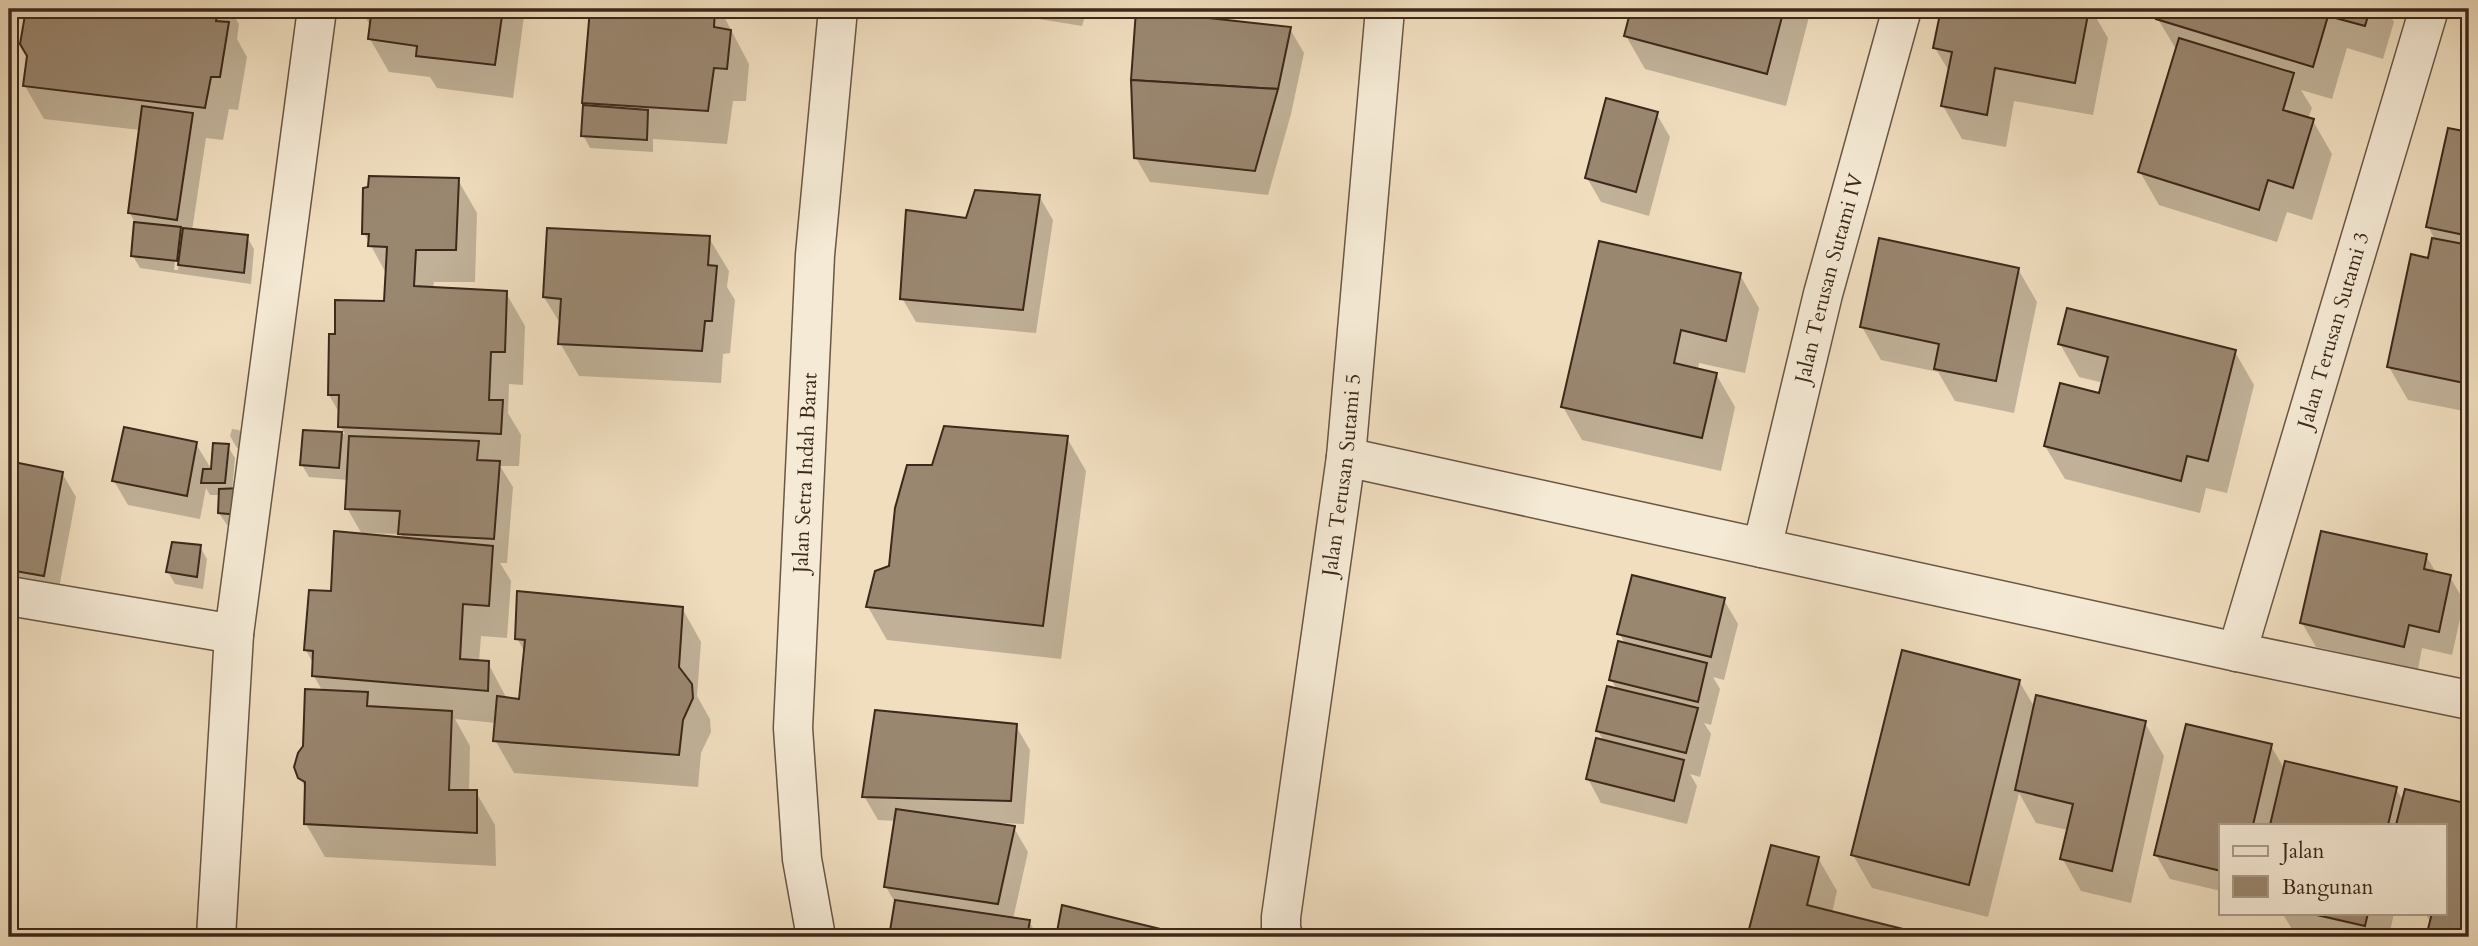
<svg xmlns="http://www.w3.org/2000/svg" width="2478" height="946" viewBox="0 0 2478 946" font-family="Cardo,serif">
<rect width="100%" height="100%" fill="#f0debf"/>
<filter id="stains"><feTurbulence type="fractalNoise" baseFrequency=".00286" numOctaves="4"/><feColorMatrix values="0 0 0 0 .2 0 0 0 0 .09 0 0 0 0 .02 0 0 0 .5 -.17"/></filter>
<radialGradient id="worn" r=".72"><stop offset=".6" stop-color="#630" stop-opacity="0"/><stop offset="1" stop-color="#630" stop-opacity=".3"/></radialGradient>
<g fill="#0003" fill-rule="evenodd">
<path d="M27 9H230L239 24 237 39 247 57 238 110 229 109 223 140 206 138 192 231 247 237 254 249 251 284 140 268 133 256 135 223 130 213 140 130 44 119 25 86 29 56 22 44ZM177 242H181L178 270H174Z"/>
<polygon points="364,9 525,9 513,98 437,88 430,77 389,72 370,39 371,27 363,13"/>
<polygon points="592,9 720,9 749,64 746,101 733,101 727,144 653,139 653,152 590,148 583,135"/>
<polygon points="978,9 1087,9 1082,26"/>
<polygon points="1633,9 1811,9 1786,106 1645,69 1626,36"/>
<polygon points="1943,9 2091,9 2108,38 2093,115 2014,101 2006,147 1962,139 1943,106 1950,73 1935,48"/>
<polygon points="2161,9 2386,9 2394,22 2383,59 2347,48 2332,99 2301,90 2312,108 2308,119 2313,121 2332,154 2312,220 2287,212 2277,242 2159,205 2140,172 2177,51 2158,19"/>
<polygon points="1290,29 1304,53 1291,114 1268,195 1150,182 1136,158"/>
<polygon points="1656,113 1670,137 1649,216 1601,202 1587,178"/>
<polygon points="2449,130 2469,134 2469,412 2408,400 2389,367 2430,260 2434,238 2428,226"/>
<path d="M458 180 477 213 475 282H434L433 289 506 293 525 326 523 385 509 384 508 413 521 435 519 466H500L513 487 507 563H500L511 581 507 638 481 636 479 662 488 663 507 699 521 701 525 653 517 638 682 608 701 642 697 696 710 719 711 732 701 753 698 787 514 773 495 740 496 723 455 719 470 746 469 792H476L495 825 496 866 325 857 306 824 307 790 299 777 305 747 323 692 314 676V665L306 650 363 536 347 508 349 480 309 477 302 465 305 432 345 434 340 426V414L329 395 337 336 386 303 387 275 364 233ZM363 533 401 534 404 540 363 536Z"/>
<polygon points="1039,196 1053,220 1036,333 916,322 902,298 967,220"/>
<polygon points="709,238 729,271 727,287 735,300 730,353 723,354 721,383 579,376 560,343 561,325 544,297"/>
<polygon points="2018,269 2037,302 2014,413 1955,401 1938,372 1881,360 1862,327"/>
<polygon points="1740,275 1759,308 1745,373 1699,363 1698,370 1716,374 1735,407 1721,471 1582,440 1563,407"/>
<polygon points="2060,344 2235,352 2254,385 2227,493 2206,488 2200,513 2065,479 2045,446 2101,395 2104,383 2079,377"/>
<polygon points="232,429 239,430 246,443 245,449 237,448 230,436"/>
<polygon points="1067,438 1086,471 1061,659 887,640 868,607 891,567 933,467"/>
<polygon points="196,444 213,472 227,445 235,458 232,491 245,526 227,525 219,513 220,495 210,495 206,488 200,519 128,505 114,481"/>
<polygon points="9,463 62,473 76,497 57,599 9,591"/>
<polygon points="200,547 207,559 203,589 175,584 168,572"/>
<polygon points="2426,556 2437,574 2450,577 2464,601 2452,655 2422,648 2418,670 2316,647 2302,623"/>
<polygon points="1724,600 1738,624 1724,680 1713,677 1720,689 1711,725 1704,723 1711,734 1700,777 1690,774 1697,786 1687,824 1601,803 1588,779 1604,742 1598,731 1617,690 1611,679 1626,645 1619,633"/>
<polygon points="2019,681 2035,708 2145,723 2164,756 2131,903 2081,891 2062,858 2068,830 2036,823 2019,793 1988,917 1872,888 1853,855"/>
<polygon points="1016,726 1030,750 1024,824 999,823 999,826 1014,828 1028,852 1013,919 1029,921 1038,937 891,937 896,904 886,887 896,821 878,820 864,796"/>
<polygon points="2271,746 2285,770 2396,789 2404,802 2406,791 2469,806 2469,937 2432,937 2429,932 2431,923 2425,913 2445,913 2445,825 2221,825 2221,891 2170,879 2156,855"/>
<polygon points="1772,847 1818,858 1837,891 1832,913 1902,930 1906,937 1749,937"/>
<polygon points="1063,907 1188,937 1057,937"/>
<polygon points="2282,913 2394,913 2389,937 2297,937"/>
</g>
<g fill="#9a8770" stroke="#3c281a" stroke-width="2">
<polygon points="26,9 218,9 216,21 229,22 220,77 211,77 205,108 23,86 27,56 20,44"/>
<polygon points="362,9 503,9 495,65 416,56 417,46 368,39 371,15 362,13"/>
<polygon points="590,9 715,9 714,27 731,30 727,69 714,68 708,111 582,103"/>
<polygon points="1631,9 1784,9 1767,74 1624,36"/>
<polygon points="1941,9 2089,9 2075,83 1995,68 1987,115 1941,106 1952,52 1933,48"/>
<polygon points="2160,9 2370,9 2365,26 2328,16 2313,67 2156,19"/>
<polygon points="1136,10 1291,27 1278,89 1131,80"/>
<polygon points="2179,38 2294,73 2283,110 2314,119 2293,188 2268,180 2259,210 2138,172"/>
<polygon points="1131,80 1278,89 1255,171 1134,158"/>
<polygon points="1606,98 1658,112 1636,192 1585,178"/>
<polygon points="583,105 648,110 647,140 581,136"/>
<polygon points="142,106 193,113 177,220 128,213"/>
<polygon points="2448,128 2469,132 2469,236 2426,227"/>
<polygon points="369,176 459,178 456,250 416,250 414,286 507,291 505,352 491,352 489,400 503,400 501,434 338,427 339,395 328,395 329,334 335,334 335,300 384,301 387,247 368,246 369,234 362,234 363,188 368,187"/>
<polygon points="975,190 1040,195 1023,310 900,299 906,210 966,218"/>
<polygon points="134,222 181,227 177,261 131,256"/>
<polygon points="183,228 248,235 244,273 178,265"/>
<polygon points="547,228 710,236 708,265 717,266 712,321 705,321 702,351 558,344 561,299 543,297"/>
<polygon points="1879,238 2019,268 1996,381 1934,369 1939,344 1860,327"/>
<polygon points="2432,238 2469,245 2469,384 2387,367 2411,254 2428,258"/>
<polygon points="1599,241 1741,273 1726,341 1681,330 1674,363 1717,373 1702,438 1561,407"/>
<polygon points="2067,308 2236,350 2208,461 2187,456 2181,481 2044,446 2060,383 2099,393 2108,357 2058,344"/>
<polygon points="944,426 1068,436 1043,626 866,607 875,571 889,566 895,508 907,465 932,465"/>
<polygon points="124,427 197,442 187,496 112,481"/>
<polygon points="303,430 342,432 339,468 300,465"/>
<polygon points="349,436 479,441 477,460 500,461 494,539 398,534 400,511 345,509"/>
<polygon points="213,443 229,444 225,483 201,483 203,469 211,469"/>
<polygon points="9,461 63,472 44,576 9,570"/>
<polygon points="241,488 239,515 218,513 219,489"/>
<polygon points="334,531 493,546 489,606 463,604 460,659 489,661 488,691 312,676 313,651 304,650 309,590 331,591"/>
<polygon points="2321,531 2427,554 2424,569 2451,575 2439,632 2409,625 2404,647 2300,623"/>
<polygon points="172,542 201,545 197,577 166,572"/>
<polygon points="1632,575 1725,598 1711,657 1617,634"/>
<polygon points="517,591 683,607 679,667 692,684 693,698 683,720 679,755 493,741 497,696 519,699 525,640 515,639"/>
<polygon points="1618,641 1707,663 1698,702 1609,680"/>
<polygon points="1902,650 2020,680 1969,885 1851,855"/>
<polygon points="1607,686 1698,708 1686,753 1596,731"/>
<polygon points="305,689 368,692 367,706 452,711 449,790 477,790 477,833 304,824 305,782 298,778 294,767 298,753 303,746"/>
<polygon points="2036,695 2146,721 2112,871 2060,859 2073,804 2015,790"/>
<polygon points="875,710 1017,724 1011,801 862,797"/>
<polygon points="2186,724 2272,744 2253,825 2221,825 2221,871 2154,855"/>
<polygon points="1596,738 1684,760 1674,801 1586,779"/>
<polygon points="2285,761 2397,787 2388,825 2270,825"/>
<polygon points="2405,789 2469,804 2469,937 2447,937 2427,933 2432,913 2445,913 2445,825 2396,825"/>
<polygon points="896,809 1015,826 998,904 884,887"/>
<polygon points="1771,845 1819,857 1807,905 1903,929 1901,937 1747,937"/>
<polygon points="895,900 1030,920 1027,937 889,937"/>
<polygon points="1062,905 1189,936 1056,937"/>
<polygon points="2308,913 2368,913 2365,926"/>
</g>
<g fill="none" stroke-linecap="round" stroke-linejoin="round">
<defs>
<g id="minor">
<polyline points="1346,457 2237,652 2469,700"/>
<path id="s1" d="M1762 548 1823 294 1902 9"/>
<polyline points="9,596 234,634"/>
<path id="s2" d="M2237 652 2429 9"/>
<polyline points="216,937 234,634 317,9"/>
<path id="s3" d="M816 937 802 859 793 728 815 255 838 9"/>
<path id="s4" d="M1284 937 1281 931V917L1346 457 1385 9"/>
</g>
</defs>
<use href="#minor" stroke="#695643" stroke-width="41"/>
<use href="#minor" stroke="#f5ead5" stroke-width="38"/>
</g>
<g text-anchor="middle" stroke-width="7" stroke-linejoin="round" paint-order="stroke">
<g font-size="21" fill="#3c281a" stroke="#f5ead5">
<text dy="7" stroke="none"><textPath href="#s1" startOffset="278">Jalan Terusan Sutami IV</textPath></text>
<text dy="7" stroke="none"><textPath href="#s2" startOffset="336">Jalan Terusan Sutami 3</textPath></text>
<text dy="7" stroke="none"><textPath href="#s3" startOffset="466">Jalan Setra Indah Barat</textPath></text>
<text dy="7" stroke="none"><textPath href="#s4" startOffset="467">Jalan Terusan Sutami 5</textPath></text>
</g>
</g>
<rect width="2478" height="946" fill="none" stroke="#f0debf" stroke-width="35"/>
<rect x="10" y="10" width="2457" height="925" fill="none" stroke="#3c281a" stroke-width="3.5"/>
<rect x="18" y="18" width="2443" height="911" fill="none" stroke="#3c281a" stroke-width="2"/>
<rect x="2219" y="824" width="228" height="91" fill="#f5ead5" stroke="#ab9c8a" stroke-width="2"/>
<rect x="2233" y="846" width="35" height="10" fill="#f5ead5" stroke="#ab9c8a" stroke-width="2"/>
<text x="2282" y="858" font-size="21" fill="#3c281a">Jalan</text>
<rect x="2233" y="876" width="35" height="21" fill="#9a8770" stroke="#ab9c8a" stroke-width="2"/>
<text x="2282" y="894" font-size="21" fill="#3c281a">Bangunan</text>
<rect width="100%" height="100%" filter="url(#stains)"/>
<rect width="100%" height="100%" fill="url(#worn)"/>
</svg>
